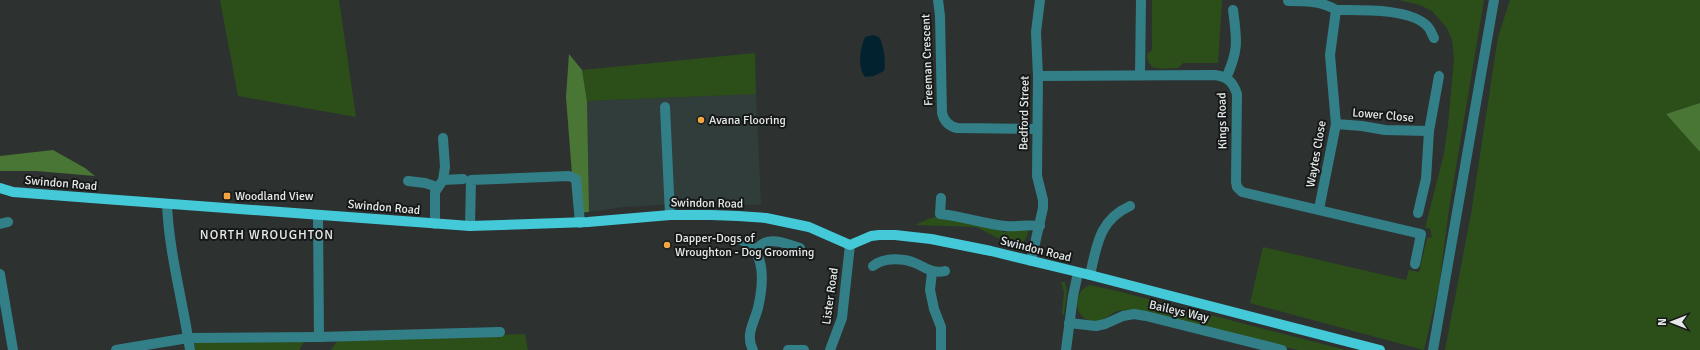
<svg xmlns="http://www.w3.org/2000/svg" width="1700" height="350" viewBox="0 0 1700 350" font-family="Signika,sans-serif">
<rect width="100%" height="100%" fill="#2d3231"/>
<polygon fill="#313d3b" points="756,94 761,205 689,203 624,207 589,212 587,101"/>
<g fill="#2c4f1a">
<polygon points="220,0 339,0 356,117 238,96"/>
<path d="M1152 0H1222L1218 63H1183L1178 68C1163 68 1147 73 1147 54L1152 50Z"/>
<polygon points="1399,0 1484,0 1449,209 1439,286 1424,350 1250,303 1263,247 1406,280 1409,270 1419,272 1427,238 1432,237 1430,228 1425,228 1444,154 1448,125 1454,59 1452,40 1447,28 1432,11 1420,5"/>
<polygon points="1510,0 1700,0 1700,103 1666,114 1700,152 1700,350 1445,350 1471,214 1498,37"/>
<polygon points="755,53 756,94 587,101 582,70"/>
<path d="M940 216 1003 229 1002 232H1007L1008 229 1029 227C1028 236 1024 246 1014 246L976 227 915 225 928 219Z"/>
<polygon points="1061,282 1065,282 1067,291 1064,315 1062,314 1064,292"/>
<path d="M1090 285 1121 292 1346 350H1298L1130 310C1126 310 1122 310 1118 311 1109 314 1104 321 1095 321 1073 321 1071 292 1090 285Z"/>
<polygon points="525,334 528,350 331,350 338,340"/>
<polygon points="305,340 299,350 195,350 194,342"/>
</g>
<g fill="#4a7635">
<polygon points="569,54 582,70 587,101 589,212 575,213 566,97"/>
<polygon points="1700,103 1700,152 1666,114"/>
<polygon points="53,150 85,168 95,176 36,171 0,171 0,156"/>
</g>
<path fill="#03222f" d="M874 35 880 38C884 49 886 60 884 71L874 76 865 77C857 67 860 49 865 37Z"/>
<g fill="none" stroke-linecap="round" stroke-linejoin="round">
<g stroke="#337f88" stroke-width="10">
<path d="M938 0 940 16 942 113C944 121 948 126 957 128L1037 129"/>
<path d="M1288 1C1304 1 1322 1 1336 10"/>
<polyline points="1140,75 1141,0"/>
<path d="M1038 76 1215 75C1228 77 1233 82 1237 94L1236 182 1237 187 1242 192 1421 234 1415 264"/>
<path d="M1226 78C1239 50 1237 40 1233 10"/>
<polyline points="665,107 670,215"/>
<polyline points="1336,124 1362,126 1385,130 1429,131"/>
<polyline points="443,180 463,179"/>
<polyline points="408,181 425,183 437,187"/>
<path d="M941 198 940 214C962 216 984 224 1005 226 1017 227 1028 224 1040 226"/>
<path d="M167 204C169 254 183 301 190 350"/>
<path d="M1319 209 1336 124 1330 55 1336 10C1360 10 1412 8 1428 27 1431 30 1432 35 1434 38"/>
<polyline points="1418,213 1426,179 1429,131 1439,76"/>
<polyline points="318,215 319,337"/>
<polyline points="0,224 8,222"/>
<polyline points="435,224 435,192 443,180 445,167 443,138"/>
<polyline points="470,226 471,180 569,176 576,179 580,223"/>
<path d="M743 241C767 252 763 286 758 308 754 323 745 335 753 350"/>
<path d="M756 250C768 234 786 244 800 248"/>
<polyline points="1031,261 1043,208 1043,200 1037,176 1038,76 1036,32 1040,0"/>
<path d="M873 266C884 257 903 258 915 263 927 268 932 274 945 271"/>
<polyline points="932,272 930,290 934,309 941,327 941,350"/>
<polyline points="0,274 13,350"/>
<path d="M1090 275C1097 245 1099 220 1130 206"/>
<polyline points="1069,323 1096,326 1105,324 1123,316 1134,314 1146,316 1282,350"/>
<polyline points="116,350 188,338 319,337 500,332"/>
<polyline points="788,350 804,350"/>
<polyline points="830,350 842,318 850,245"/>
<polyline points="1066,350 1073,296 1078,273"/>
<polyline points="1433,350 1494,0"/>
</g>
<polyline stroke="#44c9d8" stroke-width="10" points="0,188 13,192 91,198 470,226 588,222 670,215 711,215 738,216 766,218 809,227 850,245 871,236 879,235 895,235 931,239 991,251 1090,275 1380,350"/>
</g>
<g fill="#f3a443" stroke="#171919" stroke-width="1.5">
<circle cx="701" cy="120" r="4"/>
<rect x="223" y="192" width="8" height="8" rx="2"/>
<circle cx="667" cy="245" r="4"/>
</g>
<g text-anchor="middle" stroke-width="4" stroke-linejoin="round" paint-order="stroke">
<g font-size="12" fill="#e5e9e8" stroke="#171919">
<text transform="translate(927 60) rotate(-92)" y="4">Freeman Crescent</text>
<text transform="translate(1024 113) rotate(-89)" y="4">Bedford Street</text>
<text transform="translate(1383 115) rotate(5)" y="4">Lower Close</text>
<text transform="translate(1222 121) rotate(-91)" y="4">Kings Road</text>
<text transform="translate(1316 154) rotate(-80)" y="4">Waytes Close</text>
<text transform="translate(61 183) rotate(5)" y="4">Swindon Road</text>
<text transform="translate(707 203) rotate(1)" y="4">Swindon Road</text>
<text transform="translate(384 207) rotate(5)" y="4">Swindon Road</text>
<text transform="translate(1036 249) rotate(14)" y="4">Swindon Road</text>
<text transform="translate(830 296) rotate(-82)" y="4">Lister Road</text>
<text transform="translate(1179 311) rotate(13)" y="4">Baileys Way</text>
</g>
<g font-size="12" fill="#e5e9e8" stroke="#171919" text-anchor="start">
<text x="709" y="124">Avana Flooring</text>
<text x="235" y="200">Woodland View</text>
<text x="675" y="242">Dapper-Dogs of<tspan x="675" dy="14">Wroughton - Dog Grooming</tspan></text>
</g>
<g font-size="13" letter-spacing="1" fill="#e5e9e8" stroke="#171919">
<text x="267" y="239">NORTH WROUGHTON</text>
</g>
</g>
<g transform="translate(1672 322) rotate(270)" stroke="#171919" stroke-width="3" paint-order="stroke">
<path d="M0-3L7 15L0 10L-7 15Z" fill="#e5e9e8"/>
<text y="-6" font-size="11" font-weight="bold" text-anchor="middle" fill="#e5e9e8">N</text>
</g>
</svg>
